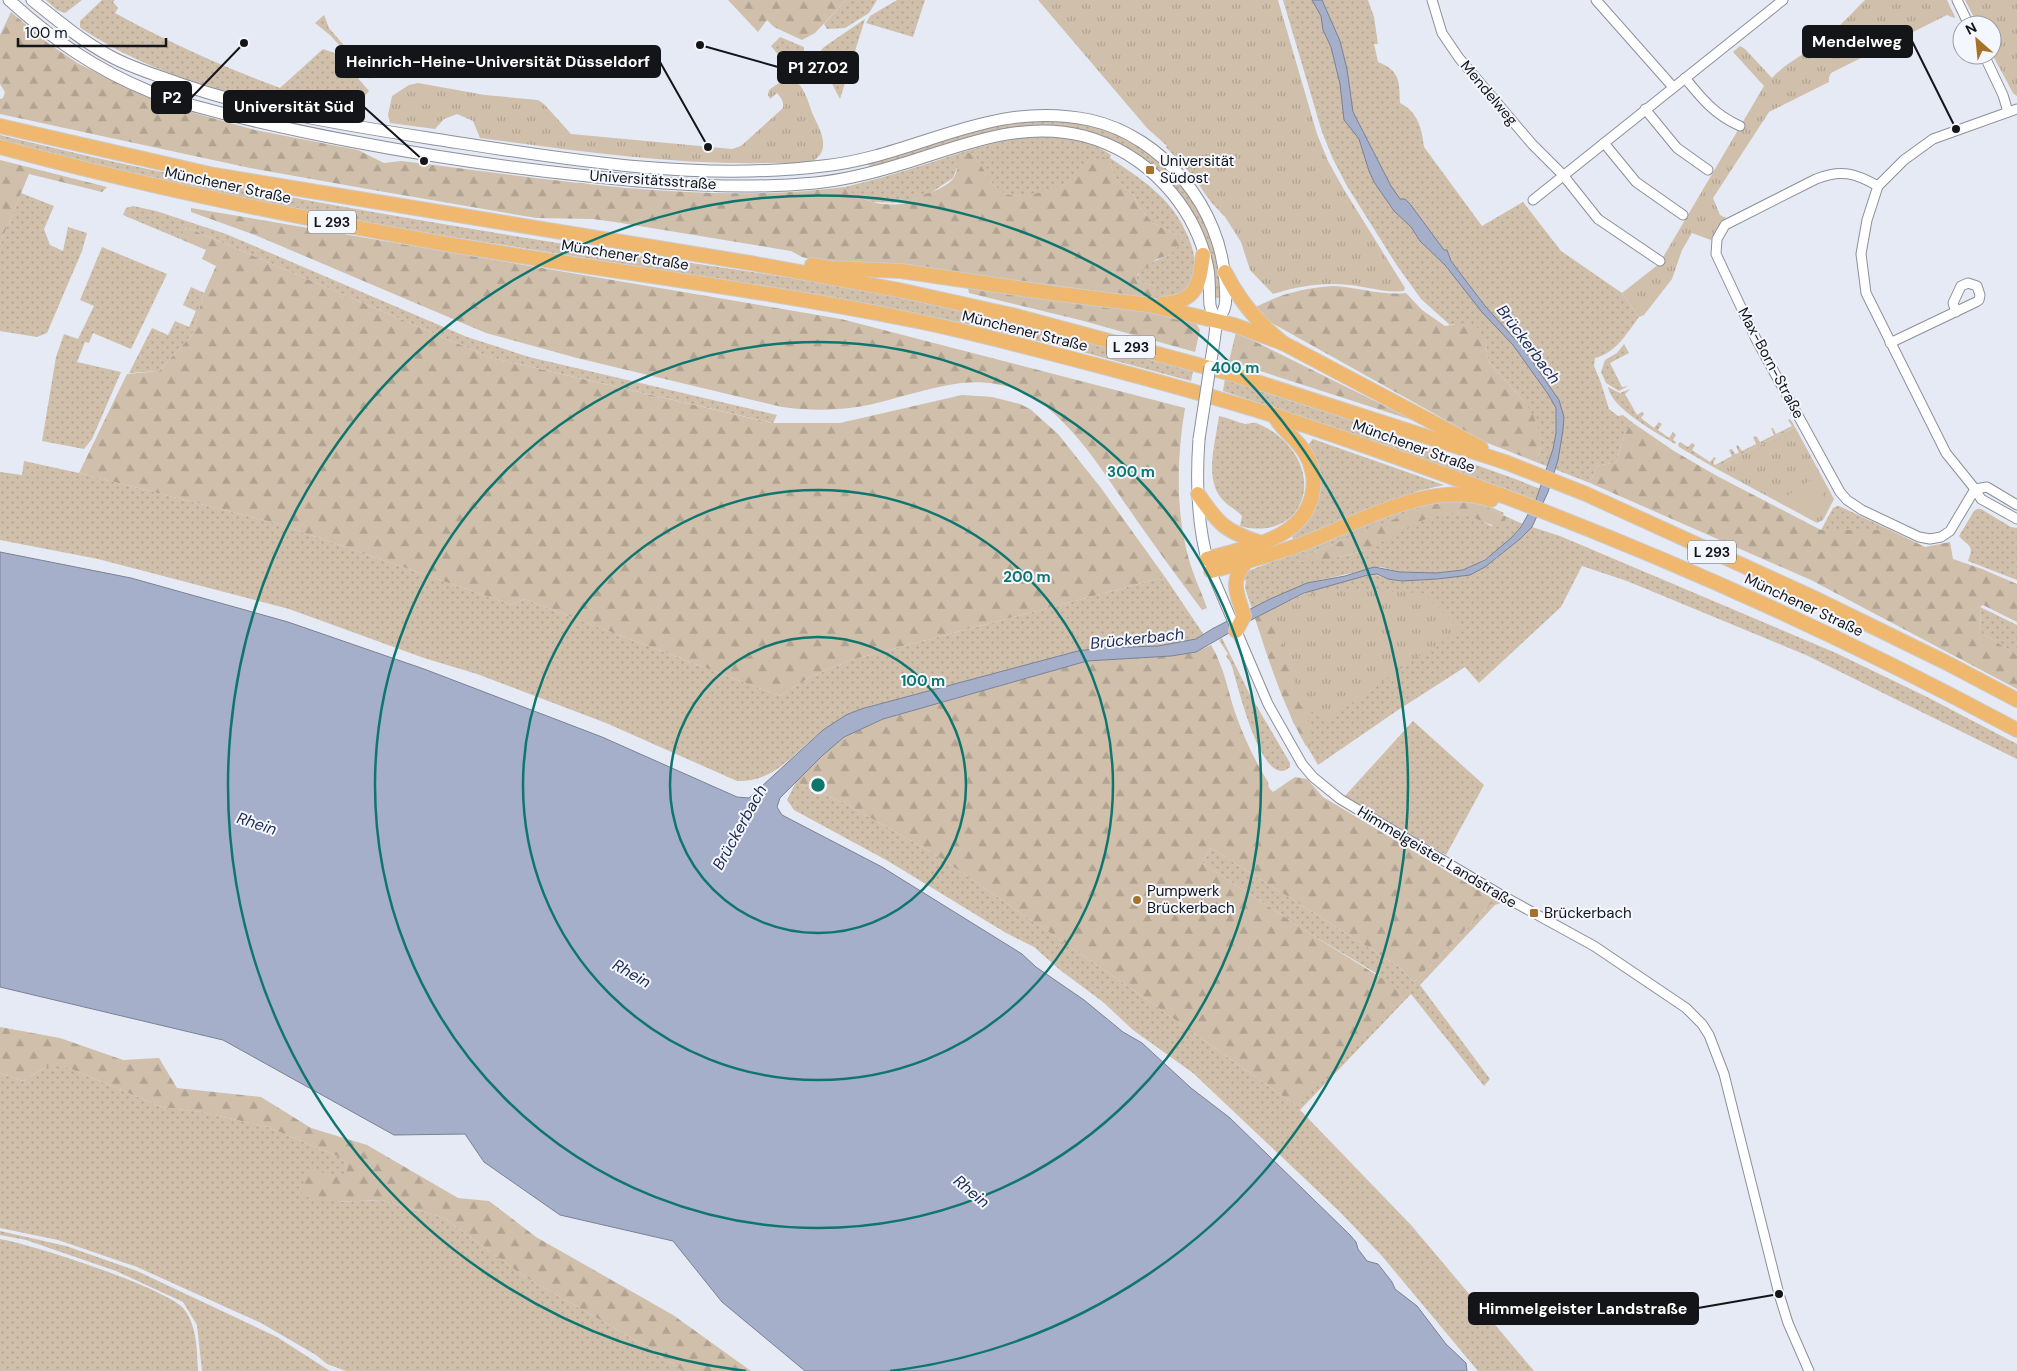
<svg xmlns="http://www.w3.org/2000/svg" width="2017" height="1371" viewBox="0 0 2017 1371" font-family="'DM Sans',sans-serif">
<defs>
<pattern id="grass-dots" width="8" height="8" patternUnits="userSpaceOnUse" patternTransform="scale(1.25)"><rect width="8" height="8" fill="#cfbfab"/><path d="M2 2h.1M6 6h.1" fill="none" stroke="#b1a392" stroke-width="1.8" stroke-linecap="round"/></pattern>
<pattern id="forest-firs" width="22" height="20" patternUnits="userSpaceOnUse" patternTransform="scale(1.25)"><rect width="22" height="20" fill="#cfbfab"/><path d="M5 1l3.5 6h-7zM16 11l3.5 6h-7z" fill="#b1a392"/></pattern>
<pattern id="park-tufts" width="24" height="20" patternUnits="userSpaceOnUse" patternTransform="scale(1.25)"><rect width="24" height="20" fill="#cfbfab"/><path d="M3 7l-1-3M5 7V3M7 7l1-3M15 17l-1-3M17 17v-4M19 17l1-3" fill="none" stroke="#b1a392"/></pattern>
</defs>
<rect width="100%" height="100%" fill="#e6eaf5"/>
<g fill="url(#grass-dots)">
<polygon points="46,0 82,0 65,13 57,10"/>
<path d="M102 0H115L113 2 118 8 115 13C170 43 221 66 280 88L323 49 337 54 369 91 361 100 355 116 309 106 308 103 300 101 296 104C221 95 147 71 82 29L80 27V21Z"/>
<polygon points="846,0 877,0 869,13 845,28 827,29 824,24"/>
<polygon points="897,0 925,0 913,37 866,23 870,16"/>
<path d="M1283 0H1368L1374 17 1378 44H1374L1378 62C1401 71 1399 82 1400 103 1418 112 1422 129 1424 147L1482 226 1523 202 1561 251 1622 293 1639 317C1627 333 1616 353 1595 358L1594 366 1601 383 1609 409 1618 416 1623 415 1633 423C1621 435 1622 447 1616 462L1597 466 1590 483 1536 462 1541 447 1524 401 1488 361 1486 345 1482 338 1453 324 1450 325 1421 299 1396 264 1347 186 1333 159 1322 132Z"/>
<polygon points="324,15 329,28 371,77 370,79 330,35 315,23"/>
<polygon points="865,19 840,99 818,57 819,53 824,47"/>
<path d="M780 37 804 47V54L816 77C796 73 783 61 771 46Z"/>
<path d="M1042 119C1058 121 1075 122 1091 125 1139 137 1186 178 1206 224 1216 248 1218 273 1220 298L1214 297 1184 200 1158 171 1134 153 1054 126 877 167 867 165V164L988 126Z"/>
<polygon points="1176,134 1225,211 1224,216 1211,202 1192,175 1166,147 1169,139"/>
<path d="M0 135C188 182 379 214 570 245 675 262 781 274 885 294 989 315 1091 341 1193 371L1191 381 1071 349 958 322 820 295 396 228 309 212 194 188 0 141Z"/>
<path d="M1047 136C1070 138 1092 141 1111 155L1110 158C1147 183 1175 200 1191 244 1195 256 1197 269 1191 281 1182 297 1168 299 1151 298L1156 286 1136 281C1138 267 1158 259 1170 255L1177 235 1153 223 1139 207 1134 196 1114 177 1110 162 1089 161C1080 169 1070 181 1059 187 1048 192 1014 200 1003 193 989 183 982 167 973 153L957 168 953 178 929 194 917 197 908 203 873 202 855 196 845 187C870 181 895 174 920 166 964 152 1000 137 1047 136Z"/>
<polygon points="21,193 54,206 44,229 50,245 63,251 68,227 87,233 82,251 47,333 37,337 0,331 0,244"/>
<polygon points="133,206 156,211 226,234 467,337 529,357 777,415 773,423 489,357 186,227 180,239 123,215 126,208"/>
<polygon points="102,247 167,274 131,349 93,333 89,343 85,342 77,362 121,372 92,439 84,449 42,441 56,357 64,334 78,339 94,306 80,300"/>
<polygon points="191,287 204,293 192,335 159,371 129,373 152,328 168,335 175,321 189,327 196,311 183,305"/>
<polygon points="1624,344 1629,353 1610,363 1622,387 1628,386 1619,391 1606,383 1601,372 1605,360 1617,353"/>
<polygon points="1225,379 1348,419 1518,480 1540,489 1536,500 1381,443 1223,391"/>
<path d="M1608 387 1620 393 1630 389 1625 394 1637 415 1642 412 1644 414 1641 418 1654 428 1659 422 1662 424 1658 430 1669 438 1673 432 1676 435 1673 440 1676 442 1675 444C1656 432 1612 409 1608 387Z"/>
<path d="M1219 416C1228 418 1237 422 1245 424 1249 424 1252 422 1256 423 1265 426 1276 433 1282 439 1326 479 1301 542 1240 526L1242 516C1236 509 1227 506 1221 498 1204 476 1216 441 1219 416Z"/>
<polygon points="1790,419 1795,427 1715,468 1679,447 1678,444 1680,442 1688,447 1692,443 1695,445 1692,450 1710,462 1714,457 1716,458 1713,463 1715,465 1732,456 1729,450 1732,449 1735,454 1739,453 1736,446 1738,445 1742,451 1756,444 1753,437 1756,436 1760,442 1774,435 1771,428 1773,428 1776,434 1792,426 1788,420"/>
<path d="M1313 439 1444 485 1418 491 1293 540 1292 536C1323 515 1328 476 1308 445Z"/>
<path d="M24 461 79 473 279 524 512 605 524 599 780 696 810 677 851 660 1165 577 1204 635C1172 652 1116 645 1078 651L861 709C844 716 829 725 815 737 789 758 773 782 737 781L606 723 477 674 424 658 289 609 98 559 0 540V472L22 475Z"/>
<path d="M1428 501 1482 503 1504 513 1503 515 1479 503H1434L1314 552 1297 562C1316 559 1337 559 1355 553 1386 543 1422 511 1455 513 1468 514 1480 520 1491 526L1506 519 1507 517 1523 524 1511 538 1497 551 1476 565 1463 570 1436 573 1400 572 1381 567 1365 570 1307 583 1252 609 1245 588 1246 581 1242 577 1248 571Z"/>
<polygon points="1837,506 1839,506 1890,530 1821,530 1833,508"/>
<path d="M1977 509H1981L2011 527 2017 528V580L1968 561C1975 544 1968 547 1959 536L1974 511Z"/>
<polygon points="1532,527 1560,536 1836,653 1927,697 2017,744 2017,759 1806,655 1627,581 1582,566 1561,607 1479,683 1465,667 1398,710 1318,765 1293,722 1255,618 1316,588 1373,574 1388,579 1402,581 1463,576 1476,572 1496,559"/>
<polygon points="1980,607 2017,625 2017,655 1981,632"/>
<path d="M1222 638 1249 693 1290 763V767C1263 792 1239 689 1234 674 1233 667 1230 661 1226 656L1228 654 1219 640Z"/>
<polygon points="1413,721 1484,785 1446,855 1344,797"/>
<polygon points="796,782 844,803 933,853 1122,982 1294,1104 1379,975 1309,933 1202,863 1211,848 1398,966 1414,982 1495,900 1501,903 1495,905 1420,985 1490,1079 1484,1086 1411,994 1300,1110 1411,1225 1534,1371 1478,1371 1382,1256 1340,1212 1193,1073 1133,1030 1103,1002 1060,970 1034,947 1006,933 888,861 794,810 787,800"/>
<polygon points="47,1066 64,1066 162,1107 201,1112 268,1127 337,1156 345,1162 347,1170 341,1177 335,1202 382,1200 444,1218 525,1277 651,1349 683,1371 346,1371 327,1364 316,1355 261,1323 137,1267 58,1240 0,1228 0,1073 23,1081"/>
<polygon points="0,1231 66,1246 137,1271 277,1337 330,1371 202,1371 197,1325 183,1302 116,1271 26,1240 0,1235"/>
<path d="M0 1239C31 1244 167 1288 184 1309 197 1326 197 1350 198 1371H0Z"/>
</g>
<g fill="url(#forest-firs)">
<polygon points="728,0 846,0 815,33 802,40 774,27 767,20 758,32"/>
<path d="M11 12 49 44 79 64 146 97 198 114 255 130 358 150 384 163 401 161C547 178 698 206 845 187 860 201 885 208 906 203 911 202 914 198 919 196 930 193 945 188 953 179 957 173 959 163 960 157L967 153H973L992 183 1005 194 1016 196 1038 193 1060 186 1089 161 1103 157 1110 162 1114 177 1134 196 1139 207 1153 223 1177 235 1181 244 1170 255 1157 259 1138 274 1136 281 1156 286 1151 298 905 266 865 262H827L802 257 791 251 615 222 593 219 536 218 379 191 250 168 0 114V99L3 98 5 92 0 84V35Z"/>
<polygon points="0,160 107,187 102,192 29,174 0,244"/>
<path d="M191 208 841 319 1185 408C1176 462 1175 520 1193 572 1197 584 1203 596 1207 608L1202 610C1178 578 1154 545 1131 512 1104 473 1077 428 1037 400 1016 385 986 380 961 383 931 387 902 397 873 404 843 411 813 411 782 407L577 358 486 333 255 235 191 212Z"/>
<polygon points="186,227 489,357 772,423 840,423 962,395 992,397 1020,404 1030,409 1058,434 1101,488 1165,577 851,660 810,677 780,696 524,599 512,605 279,524 79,473 127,374 159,371 192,335 204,293 216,266 202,259 206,250 180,239"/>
<path d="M1333 286C1356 287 1383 296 1406 293L1422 310 1445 326 1469 322 1478 328 1486 345 1488 361 1524 401 1533 415 1540 433 1541 447 1536 462 1485 442 1261 317 1254 308C1280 294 1303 288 1333 286Z"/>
<polygon points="968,288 1186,317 1196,323 1200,330 1195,352 1080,320 969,293"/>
<polygon points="1236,332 1415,421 1229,361"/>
<path d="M1633 423 1674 451 1717 476 1821 530H1890L1925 547 1950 542 1953 559 1982 569 2017 584V622L1983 605 1980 607 1981 632 2017 655V689L1811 580 1590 483 1597 466 1616 462C1622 447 1621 435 1633 423Z"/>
<path d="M1457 500 1479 503 1507 517 1501 527C1485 525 1470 513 1453 513 1422 514 1399 535 1371 547 1347 557 1322 561 1296 562L1314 552 1421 508 1434 503Z"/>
<path d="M1327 589 1369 591 1308 705 1310 746H1306C1283 705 1269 662 1255 618L1279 605Z"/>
<path d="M1211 645C1225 669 1227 689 1236 715 1244 738 1255 761 1268 782L1269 788 1273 792 1295 777 1307 779 1323 797 1495 900 1414 982 1398 966 1211 848 1202 863 1309 933 1404 992 1294 1104 1122 982 933 853 844 803 796 782 822 755 844 737 883 719 1087 661 1171 656 1196 652Z"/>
<polygon points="0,1027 60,1038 123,1060 159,1058 177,1088 261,1097 311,1128 367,1145 458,1198 489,1201 536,1237 673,1315 751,1371 683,1371 651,1349 525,1277 444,1218 382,1200 335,1202 301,1196 308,1169 340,1177 347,1170 345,1162 337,1156 268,1127 201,1112 162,1107 64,1066 47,1066 23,1081 0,1073"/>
</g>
<g fill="url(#park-tufts)">
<path d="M1038 0H1278L1317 134 1328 161 1343 188 1405 288 1404 291C1385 293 1368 287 1350 285 1323 282 1299 286 1273 294L1250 270 1241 242 1197 173 1147 128Z"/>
<path d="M1865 0H1947L1955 17 1954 18 1947 15 1831 73 1829 77V82L1769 112 1713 198 1720 215 1726 218 1716 229 1711 240 1692 233 1682 250 1672 279 1644 315 1639 317 1622 293 1659 264 1764 86 1733 52 1740 46 1745 49 1772 78C1783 66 1793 61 1806 52 1828 39 1847 18 1865 0Z"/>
<polygon points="1965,0 2017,0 2017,96 2013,93 1992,54 1992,25 1978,25"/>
<path d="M792 79C806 86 808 104 814 117 821 131 831 150 813 161 804 165 781 163 771 163 672 165 578 151 480 138L473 121 457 114 444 119 435 129 390 123 388 115 392 96 409 85 418 83 485 95 538 100 544 104 571 134 732 149 741 146 783 108C784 101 781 98 777 93L770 99 768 95 769 90 783 80Z"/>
<polygon points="1795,427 1834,499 1823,520 1817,523 1715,468"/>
<path d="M1327 589 1424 593 1460 629C1444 642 1426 651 1409 663 1381 682 1355 702 1326 720L1300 705 1287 656 1271 613 1295 600Z"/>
</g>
<path fill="#cfbfab" d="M1815 477C1822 489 1829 499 1819 512L1806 511 1784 498Z"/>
<polygon fill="#a6afca" stroke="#7a8195" points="1312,0 1322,0 1340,41 1347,69 1353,112 1391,186 1400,199 1405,199 1410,204 1444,250 1447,250 1451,261 1485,306 1523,348 1559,400 1564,417 1563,430 1558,460 1548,492 1532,527 1520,539 1485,567 1470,575 1437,579 1402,581 1388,579 1377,574 1368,575 1304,593 1255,618 1196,652 1171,656 1087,661 883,719 844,737 823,755 780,798 777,807 782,815 882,867 1022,954 1036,967 1084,1000 1123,1032 1142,1043 1191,1088 1230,1118 1350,1235 1356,1242 1358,1249 1367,1261 1378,1264 1392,1282 1395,1289 1417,1306 1446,1344 1466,1363 1467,1371 805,1371 722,1302 673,1241 560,1215 484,1162 465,1134 394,1135 223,1040 0,987 0,552 131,578 288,622 424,669 602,737 737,797 749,798 823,730 846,715 861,709 1078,651 1100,648 1158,646 1196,639 1212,629 1270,599 1307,583 1345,576 1374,567 1400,572 1436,573 1463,570 1485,560 1511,538 1521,527 1536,500 1553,449 1556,433 1556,408 1548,394 1513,345 1481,311 1445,265 1420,241 1411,227 1394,211 1374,182 1369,171 1359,139 1344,120 1340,84 1331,47 1323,30 1321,16"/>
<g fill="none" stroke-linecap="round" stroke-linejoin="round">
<defs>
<g id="minor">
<polyline points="1432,0 1442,33 1459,58 1532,144 1563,175 1598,219 1660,261"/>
<polyline points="1596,0 1673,87"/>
<polyline points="1957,0 1969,25"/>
<polyline points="1984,55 2003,95 2008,112"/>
<path d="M1685 78C1702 99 1715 115 1740 126"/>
<polyline points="1645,109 1677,148 1708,170"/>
<polyline points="2017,109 1933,139 1904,160 1878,186 1867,220 1861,254 1866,293 1946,453 1975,489 1981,499 2017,519"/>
<polyline points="1604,143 1636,182 1683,215"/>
<path d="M1878 186C1855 173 1841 169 1816 179L1725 225 1717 239 1716 254 1756 339 1840 492 1847 500 1862 510 1919 537 1930 539 1941 537 1950 531 1975 489"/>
<polyline points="1533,200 1783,0"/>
<polyline points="1890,343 1976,302 1979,300 1980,295 1977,286 1968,283 1961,286 1953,303 1956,312"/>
<polyline points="1975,489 1987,487 2017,505"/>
<polyline points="1211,571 1268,704 1302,764 1313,777 1340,799 1503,896 1594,946 1686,1008 1702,1024 1709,1035 1724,1074 1779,1294 1788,1323 1809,1371"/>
</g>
<g id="tertiary">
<path d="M9 0C53 40 95 69 151 92 175 102 200 107 225 114 267 124 308 133 350 141 429 156 508 168 588 176 663 184 740 190 815 183 845 180 876 172 905 163 964 145 1021 120 1084 136 1147 153 1196 206 1208 269 1210 281 1209 293 1210 305 1211 312 1216 317 1216 325 1215 338 1212 353 1210 367"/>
<path d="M32 0C57 20 82 41 110 56 126 65 144 71 161 77 246 109 338 124 428 138 558 158 691 182 823 166 918 156 989 99 1090 120 1163 136 1222 209 1225 283 1226 297 1228 311 1216 320"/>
<path d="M1199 439C1196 481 1197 526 1209 566"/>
</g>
<g id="trunk">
<polyline points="0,126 214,175 750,263 899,290 1012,315 1232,374 1505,462 1586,494 1812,597 1947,663 2017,700"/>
<path d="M0 147C144 186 289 216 435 242 595 270 757 288 917 321 976 333 1034 349 1092 364 1153 380 1215 397 1276 416 1353 440 1429 469 1506 497 1681 563 1852 641 2017 730"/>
<polyline points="812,265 829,268 901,271 1051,293 1149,305 1234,325 1283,343"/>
<path d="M1225 272C1239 301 1258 323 1283 343L1481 448"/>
<path d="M1162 304C1197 302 1199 285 1203 255"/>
<path d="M1198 494C1219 525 1225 531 1261 543"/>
<path d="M1207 559C1245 547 1307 540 1313 490 1315 479 1312 464 1305 453 1297 438 1282 431 1274 415"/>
<path d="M1211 571C1241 563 1272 555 1302 544 1358 523 1431 479 1491 500"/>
<path d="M1236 631 1244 616C1237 593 1229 582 1246 562"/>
</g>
</defs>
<use href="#minor" stroke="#8c909a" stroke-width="11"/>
<use href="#tertiary" stroke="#8c909a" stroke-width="13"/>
<use href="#trunk" stroke="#cbcccc" stroke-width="16"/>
<use href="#minor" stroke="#fff" stroke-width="9"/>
<use href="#tertiary" stroke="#fff" stroke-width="11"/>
<use href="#trunk" stroke="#f0b86e" stroke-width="14"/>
<defs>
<polyline id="tertiary-bridge" points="1199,439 1210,367"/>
</defs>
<use href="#tertiary-bridge" stroke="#8c909a" stroke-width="13" stroke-linecap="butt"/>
<use href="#tertiary-bridge" stroke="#fff" stroke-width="11"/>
</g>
<g fill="none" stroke="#0f766e" stroke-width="2.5">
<circle cx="818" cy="785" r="148"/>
<circle cx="818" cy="785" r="295"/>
<circle cx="818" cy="785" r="443"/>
<path d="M746 1371A590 590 0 1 1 890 1371"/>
</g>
<g fill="#a6722a" stroke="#f5f7fe" stroke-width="2">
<rect x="1145" y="165" width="10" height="10" rx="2.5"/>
<circle cx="1137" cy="900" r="5"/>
<rect x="1529" y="908" width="10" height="10" rx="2.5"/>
</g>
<g text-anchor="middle" stroke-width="4" stroke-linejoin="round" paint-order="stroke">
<g fill="#f5f7fe" stroke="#57595d" stroke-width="1">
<rect x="308" y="210.5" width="48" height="23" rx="4"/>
<rect x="1107" y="335.5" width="48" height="23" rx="4"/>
<rect x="1688" y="540.5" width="48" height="23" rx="4"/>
</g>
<g font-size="14" font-weight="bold" fill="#131518">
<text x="332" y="227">L 293</text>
<text x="1131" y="352">L 293</text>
<text x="1712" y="557">L 293</text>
</g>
<g font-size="15" fill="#131518" stroke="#f5f7fe">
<text transform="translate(1489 93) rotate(50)" y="5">Mendelweg</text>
<text transform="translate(653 180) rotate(4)" y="5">Universitätsstraße</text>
<text transform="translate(228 185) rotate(12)" y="5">Münchener Straße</text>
<text transform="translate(625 255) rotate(9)" y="5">Münchener Straße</text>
<text transform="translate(1025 331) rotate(14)" y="5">Münchener Straße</text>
<text transform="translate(1771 363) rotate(62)" y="5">Max-Born-Straße</text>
<text transform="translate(1414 446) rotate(20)" y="5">Münchener Straße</text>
<text transform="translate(1804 605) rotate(25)" y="5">Münchener Straße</text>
<text transform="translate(1437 857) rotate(31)" y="5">Himmelgeister Landstraße</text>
</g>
<g font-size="15" fill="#131518" stroke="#f5f7fe" text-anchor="start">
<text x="1160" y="166">Universität<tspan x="1160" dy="17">Südost</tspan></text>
<text x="1147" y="896">Pumpwerk<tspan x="1147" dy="17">Brückerbach</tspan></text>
<text x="1544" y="918">Brückerbach</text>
</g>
<g font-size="16" font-style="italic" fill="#212c52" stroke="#f5f7fe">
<text transform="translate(1529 344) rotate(53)" y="6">Brückerbach</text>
<text transform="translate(1137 638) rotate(-6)" y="6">Brückerbach</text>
<text transform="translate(257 823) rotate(18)" y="6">Rhein</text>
<text transform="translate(739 827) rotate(-61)" y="6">Brückerbach</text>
<text transform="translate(632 973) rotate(30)" y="6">Rhein</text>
<text transform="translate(972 1191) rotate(40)" y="6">Rhein</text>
</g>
</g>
<circle cx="818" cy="785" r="8" fill="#0f766e" stroke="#f5f7fe" stroke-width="2.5"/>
<g font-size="15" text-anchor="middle" font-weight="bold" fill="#0f766e" stroke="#f5f7fe" stroke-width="4" stroke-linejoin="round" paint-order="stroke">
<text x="1235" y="373">400 m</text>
<text x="1131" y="477">300 m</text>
<text x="1027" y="582">200 m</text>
<text x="923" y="686">100 m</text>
</g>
<path fill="none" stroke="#131518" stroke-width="2" d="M1956 129L1912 41M708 147L660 62M700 45L778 67M244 43L191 98M424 161L364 107M1779 1294L1698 1308"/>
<g fill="#131518" stroke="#f5f7fe" stroke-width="2">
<circle cx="1956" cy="129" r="5"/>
<circle cx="708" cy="147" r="5"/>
<circle cx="700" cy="45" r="5"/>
<circle cx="244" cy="43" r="5"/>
<circle cx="424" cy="161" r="5"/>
<circle cx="1779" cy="1294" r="5"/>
</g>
<g fill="#131518" stroke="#131518" stroke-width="2">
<rect x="1803" y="26" width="109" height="31" rx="5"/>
<rect x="336" y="46" width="324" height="31" rx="5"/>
<rect x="778" y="52" width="80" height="31" rx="5"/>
<rect x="152" y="82" width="39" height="31" rx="5"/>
<rect x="224" y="91" width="140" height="31" rx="5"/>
<rect x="1469" y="1293" width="229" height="31" rx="5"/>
</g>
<g font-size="16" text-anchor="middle" font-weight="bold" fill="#fff">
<text x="1857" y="47">Mendelweg</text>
<text x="498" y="67">Heinrich-Heine-Universität Düsseldorf</text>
<text x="818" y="73">P1 27.02</text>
<text x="172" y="103">P2</text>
<text x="294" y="112">Universität Süd</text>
<text x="1583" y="1314">Himmelgeister Landstraße</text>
</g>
<g transform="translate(1977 40) rotate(333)"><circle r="24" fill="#f5f7fe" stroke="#9b9da2"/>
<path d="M0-4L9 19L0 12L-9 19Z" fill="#a6722a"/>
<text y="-8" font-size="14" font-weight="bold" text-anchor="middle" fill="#131518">N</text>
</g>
<path d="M18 38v8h148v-8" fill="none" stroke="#131518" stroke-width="2.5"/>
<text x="25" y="38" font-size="15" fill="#131518" stroke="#f5f7fe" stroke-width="4" paint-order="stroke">100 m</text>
</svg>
